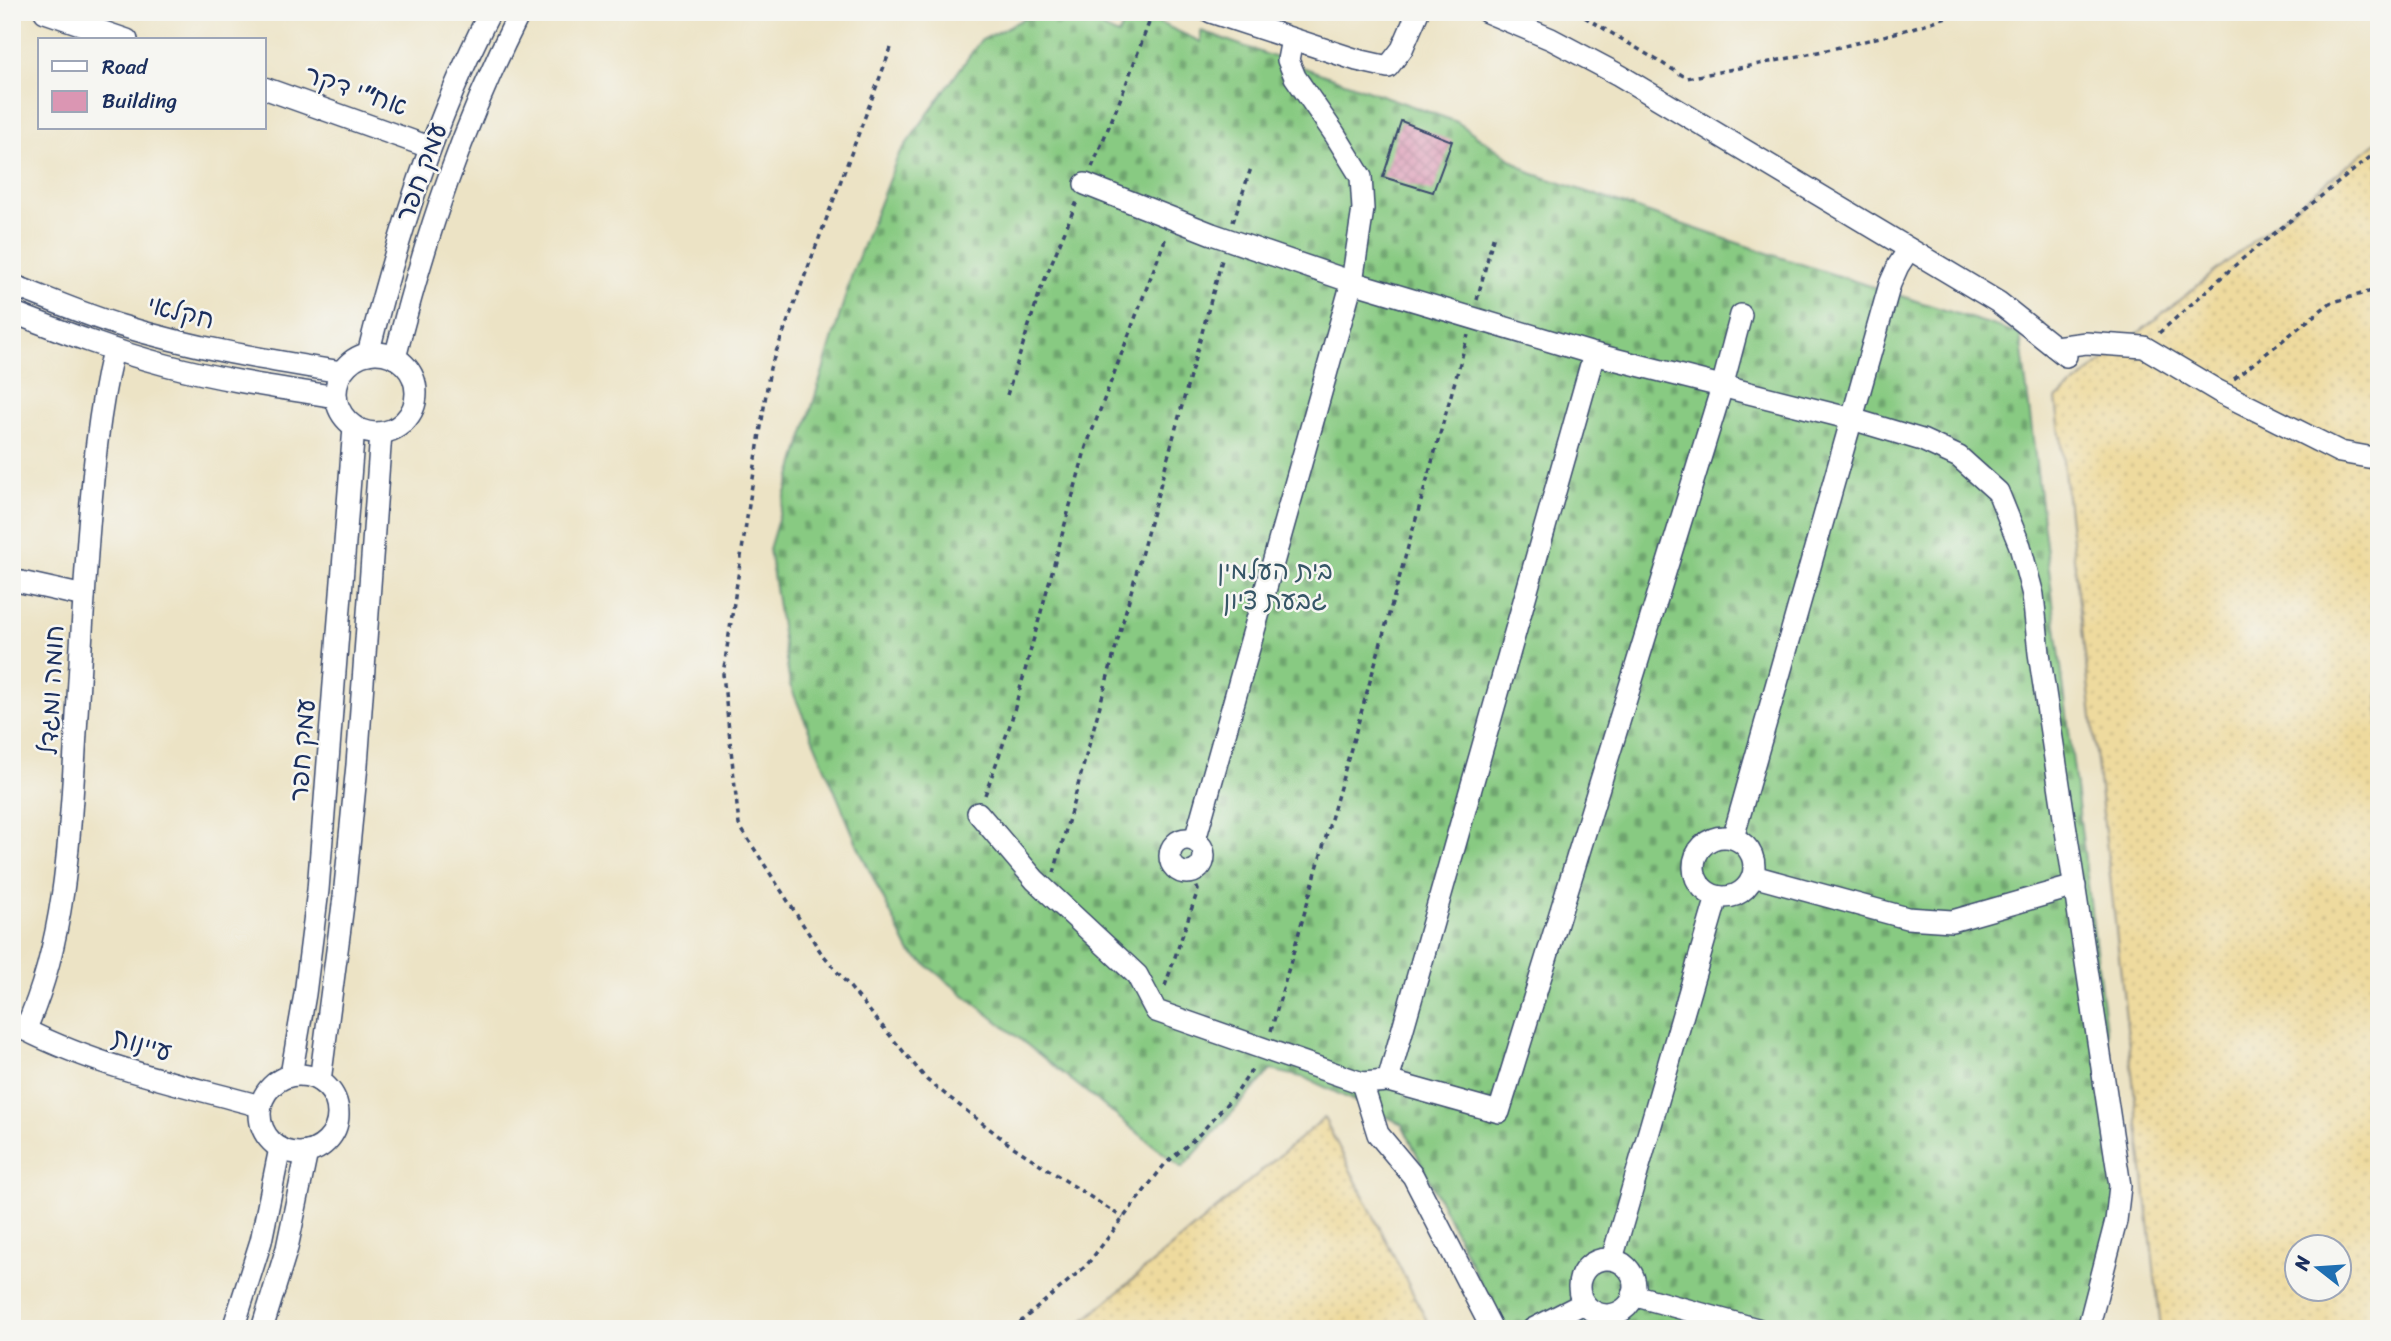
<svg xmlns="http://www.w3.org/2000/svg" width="2391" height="1341" viewBox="0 0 2391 1341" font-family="Sriracha,'Playpen Sans Hebrew',sans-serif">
<defs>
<pattern id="sand-dots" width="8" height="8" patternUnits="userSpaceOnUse" patternTransform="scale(1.75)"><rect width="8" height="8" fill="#eeda9e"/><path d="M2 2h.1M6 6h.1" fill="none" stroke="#ccbb8a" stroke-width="1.8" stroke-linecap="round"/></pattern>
<pattern id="cemetery-stones" width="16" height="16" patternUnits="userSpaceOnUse" patternTransform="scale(1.75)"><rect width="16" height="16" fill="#88ca82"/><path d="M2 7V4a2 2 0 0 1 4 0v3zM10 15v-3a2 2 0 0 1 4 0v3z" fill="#6ea46e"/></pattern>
<pattern id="building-cross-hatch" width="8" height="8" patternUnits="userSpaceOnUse" patternTransform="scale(1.75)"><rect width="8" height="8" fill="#db96b3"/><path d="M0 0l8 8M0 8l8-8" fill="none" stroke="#b17b95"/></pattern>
</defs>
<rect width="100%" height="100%" fill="#f6f6f2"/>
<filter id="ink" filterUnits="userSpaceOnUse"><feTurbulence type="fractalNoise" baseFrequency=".0143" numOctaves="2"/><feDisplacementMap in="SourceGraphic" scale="14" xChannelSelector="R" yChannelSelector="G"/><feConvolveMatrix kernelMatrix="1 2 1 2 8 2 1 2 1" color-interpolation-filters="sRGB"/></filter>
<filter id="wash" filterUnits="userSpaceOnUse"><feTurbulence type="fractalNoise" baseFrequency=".00686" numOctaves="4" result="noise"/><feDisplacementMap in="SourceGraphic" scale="28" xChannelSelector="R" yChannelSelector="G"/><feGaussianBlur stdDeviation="1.57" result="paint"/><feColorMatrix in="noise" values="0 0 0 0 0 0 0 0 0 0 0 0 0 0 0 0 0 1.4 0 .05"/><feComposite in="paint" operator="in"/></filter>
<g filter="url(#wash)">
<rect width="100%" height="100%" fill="#ece3c5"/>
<g fill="url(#sand-dots)" stroke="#84847e" stroke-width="2" fill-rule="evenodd">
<path d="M2379 140V1329H2161L2056 399ZM2296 1246H2338V1288H2296Z"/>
<polygon points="1324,1118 1431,1329 1074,1329"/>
</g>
<polygon fill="url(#cemetery-stones)" stroke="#527c70" stroke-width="2" points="1037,12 1069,12 1118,35 1131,12 1136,12 1201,42 1201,31 1457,122 1531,173 1779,257 2020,334 2130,1225 2090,1329 1503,1329 1402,1124 1306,1078 1271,1070 1182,1168 909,951 861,853 790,685 769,549 853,271 898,156 980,41"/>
<g id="blocks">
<polygon fill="url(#building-cross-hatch)" points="1401,121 1452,141 1433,192 1383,177"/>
</g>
</g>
<g filter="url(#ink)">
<use href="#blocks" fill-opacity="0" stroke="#3a4a6d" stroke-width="2"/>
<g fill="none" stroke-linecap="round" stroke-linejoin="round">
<defs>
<g id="minor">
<polyline points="45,12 127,40"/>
<polyline points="1211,12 1357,60 1388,67 1402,49 1418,12"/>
<polyline points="1487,12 1551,39 1619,75 1998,302 2066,356"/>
<polyline points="264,88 429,147"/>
<path d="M12 285C49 299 85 315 122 326 194 348 268 360 341 372"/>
<path d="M12 312C63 332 113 351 166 365 222 380 279 388 336 397"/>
<polyline points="2055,347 2086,343 2144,347 2218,391 2340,452 2379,459"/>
<circle cx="376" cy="393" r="40"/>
<path d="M368 354C398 235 434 121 490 12"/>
<polyline points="1594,354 1852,419 1922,440 1959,457 1998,492 2020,546 2033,595 2039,653 2120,1186 2116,1221 2088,1329"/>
<path d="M395 358C425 237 463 124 520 12"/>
<polyline points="12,580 84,596"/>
<polyline points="978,813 1035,880 1137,975 1156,1011 1362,1083 1388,1081 1594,354 1352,282 1212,234 1085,184"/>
<circle cx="1724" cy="867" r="30"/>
<polyline points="1733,838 1890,284 1898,266 1909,249"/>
<circle cx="1187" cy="856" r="17"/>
<polyline points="1195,840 1352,282 1363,209 1361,177 1334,133 1295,77 1288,60 1292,39"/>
<polyline points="1753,876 1907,918 1952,921 2075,886"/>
<path d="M14 1024C91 1066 177 1083 260 1106"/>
<path d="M25 1030C64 946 70 841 75 750 79 679 83 609 88 539 93 474 98 413 113 350"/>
<circle cx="299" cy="1114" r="39"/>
<polyline points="291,1075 305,994 318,890 354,427"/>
<polyline points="320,1081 344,897 357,765 381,433"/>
<polyline points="1388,1081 1499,1112 1722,387 1741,315"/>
<polyline points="1362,1083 1378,1134 1413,1176 1492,1329"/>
<circle cx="1607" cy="1287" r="28"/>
<polyline points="1612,1259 1717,897"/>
<polyline points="1633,1295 1757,1329"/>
<polyline points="233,1329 261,1241 280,1148"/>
<polyline points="262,1329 287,1248 307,1152"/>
<polyline points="1533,1329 1584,1303"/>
</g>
</defs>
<use href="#minor" stroke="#3a4a6d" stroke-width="24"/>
<g stroke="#3a4a6d" stroke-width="3.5" stroke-dasharray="5 5" stroke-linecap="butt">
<path d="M1576 12 1687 78C1780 60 1872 44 1961 12"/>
<polyline points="891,48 770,368 723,674 739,825 820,951 927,1080 1009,1144 1123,1218"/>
<polyline points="1092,167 1122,95 1153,12"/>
<polyline points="1233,222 1251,168"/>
<polyline points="1477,300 1494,234"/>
<polyline points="2159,333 2241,260 2379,150"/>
<polyline points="2234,379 2330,303 2379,289"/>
<polyline points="1007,395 1040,291 1078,199"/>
<polyline points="985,795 1011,722 1086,447 1166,237"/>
<polyline points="1054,873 1223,256"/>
<polyline points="1165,986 1198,890 1190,872"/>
<polyline points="1271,1031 1468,335"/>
<polyline points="1012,1329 1086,1266 1165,1164 1198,1136 1238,1091 1254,1066"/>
</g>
<use href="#minor" stroke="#fff" stroke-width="21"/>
</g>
</g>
<g text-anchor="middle" stroke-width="5" stroke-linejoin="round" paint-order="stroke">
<g font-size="26" fill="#1b2f5e" stroke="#f6f6f2">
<text transform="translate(356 90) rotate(19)" y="9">אח"י דקר</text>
<text transform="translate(421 172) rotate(-70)" y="9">עמק חפר</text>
<text transform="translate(181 312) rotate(14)" y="9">חקלאי</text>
<text transform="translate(51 690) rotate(-87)" y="9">חומה ומגדל</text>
<text transform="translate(302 750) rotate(-86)" y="9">עמק חפר</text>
<text transform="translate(142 1044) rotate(16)" y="9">עיינות</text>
</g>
<g font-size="26" fill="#365667" stroke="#f6f6f2">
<text x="1275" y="579">בית העלמין<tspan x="1275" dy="30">גבעת ציון</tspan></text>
</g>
</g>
<rect width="2391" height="1341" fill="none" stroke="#f6f6f2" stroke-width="42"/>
<rect x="38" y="38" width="228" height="91" fill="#f6f6f2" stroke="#9ea6b7" stroke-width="2"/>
<rect x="52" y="61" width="35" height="10" fill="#ffffff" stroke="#9ea6b7" stroke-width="2"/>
<text x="102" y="74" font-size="21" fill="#1b2f5e">Road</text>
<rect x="52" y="91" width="35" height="21" fill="#db96b3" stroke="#9ea6b7" stroke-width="2"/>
<text x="102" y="108" font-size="21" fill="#1b2f5e">Building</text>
<g transform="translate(2318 1268) rotate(287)"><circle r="33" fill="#f6f6f2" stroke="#9ea6b7" stroke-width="2"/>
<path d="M0-5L12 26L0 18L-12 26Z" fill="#1f6fb2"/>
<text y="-10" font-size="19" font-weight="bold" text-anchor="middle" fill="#1b2f5e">N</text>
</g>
</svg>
